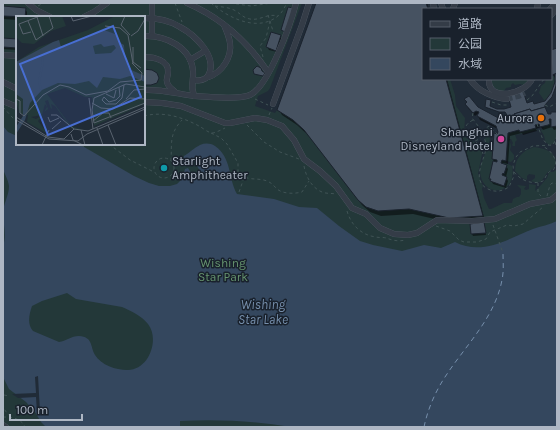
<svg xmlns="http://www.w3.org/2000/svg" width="560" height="430" viewBox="0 0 560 430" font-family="Karla,'Noto Sans SC',sans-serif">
<rect width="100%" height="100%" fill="#202b37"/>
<g fill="#233839" fill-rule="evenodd">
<path d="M3 3H302L270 88 268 91 258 96 255 106 275 113 277 110 293 120 304 130 358 200 366 207 378 211 409 209 449 218 483 216 446 79H450L455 95 456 106 465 118 464 134 466 138 474 142 480 147 482 154 478 174 483 186 482 189 484 198 489 209H491L504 203H512L513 199 517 197H519L521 194V189L517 185 526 186 524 189 526 190 529 189V184L536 185 535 191C537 190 546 179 547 178 548 176 548 173 550 172H553L556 170 557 166V427H3ZM17 17H144V144H17Z"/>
<path d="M556 75C555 85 552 97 542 102L544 100 539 93 541 86 545 83 546 79H551V77Z"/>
<polygon points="491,79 530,79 524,85 520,84 515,85 513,83 511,85 511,87 506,88 504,91 499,91 493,87"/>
<path d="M549 119H551V126H557V134L554 143 550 145C543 142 546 139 543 134 543 133 541 132 541 130L544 128 543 126 550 124Z"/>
<path d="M490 128 494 131 490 132 489 151H493L492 159 497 160V162L493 161 489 178 491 179V181L504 186 507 177 502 175 503 173H504L507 165 501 163 502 160 505 161 506 163 512 166C518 196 481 199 480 171 480 163 485 157 486 150 488 142 482 135 486 129Z"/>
<polygon points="536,128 537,129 536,131 535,130 526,133 515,135 517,140 515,142 515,146 513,146 512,145 513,143 511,139 509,139 511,146 510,150 514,155 514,159 511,162 506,161 507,147 509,145 508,143 508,133 519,130 521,132"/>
<path d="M534 147C543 148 559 152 555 165 554 169 551 170 548 172 542 178 543 186 531 181L535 178V175L529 174 527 176V180L522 178 515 171C515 158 522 151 534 147Z"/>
</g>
<path fill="#34475e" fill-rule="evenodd" d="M3 126 8 132 17 136V144H79L134 176 149 183 159 186H170L177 184 182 179 185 169 188 168 192 175H198L200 171 194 161 185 166 183 161 184 156C189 153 194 148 200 145 205 143 210 143 215 146 232 158 228 178 237 194L274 199 299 207 317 208 339 226 360 241 373 245 402 251 424 245 441 248 455 242C482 256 508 239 533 229 541 226 549 225 557 221V427H291C254 421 218 419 180 421V427H46L41 422 35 412 26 402 9 389 4 379 3 342V246C7 235 3 224 3 213 3 204 9 196 9 186 8 179 5 175 3 169 1 162 3 135 3 126ZM67 293 76 299 122 307C131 311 142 316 148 324 160 339 149 371 127 370 116 370 101 365 95 355 90 346 93 337 79 336 71 336 66 341 59 342L33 331C27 324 29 315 32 306L42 301Z"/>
<polygon fill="#202b37" points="38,376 40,412 37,413 36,397 18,398 12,394 36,393 35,377"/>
<g fill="#0007">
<polygon points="317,3 427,3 429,9 423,9 423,79 447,79 485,221 452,223 413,214 381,216 370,212 362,205 309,136 297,125 282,115 279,110"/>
<polygon points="3,7 25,9 27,12 27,17 17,17 17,20 3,19"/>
<polygon points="280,36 282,38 277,52 269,50 267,47"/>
<polygon points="3,39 17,40 17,50 3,49"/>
<polygon points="557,49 557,78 556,87 548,102 544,105 548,115 557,113 557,129 554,130 552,127 543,130 541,127 536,129 537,131 523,135 522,133 510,136 508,164 503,163 503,165 506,166 508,169 506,177 508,181 506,188 493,184 490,178 498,135 498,129 480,120 478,116 480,112 475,116 468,108 466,100 501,121 511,118 507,112 499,112 487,108 491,101 490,107 497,110 505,110 527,104 534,105 543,103 548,100 552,94 556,77 555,78 552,73 551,73 551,51"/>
<polygon points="484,223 486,235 473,236 472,234"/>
</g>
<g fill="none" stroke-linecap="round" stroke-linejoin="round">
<path stroke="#768fac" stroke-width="1" stroke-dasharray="5 4" stroke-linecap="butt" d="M424 427C428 408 436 390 447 374 467 344 495 317 502 280 504 271 503 262 503 253"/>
</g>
<g fill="#465261" stroke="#1b232e">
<polygon points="316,3 426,3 428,9 423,9 423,79 446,79 483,216 449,218 409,209 378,211 366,207 358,200 304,130 293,120 277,110"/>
<polygon points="3,6 26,8 25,17 3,16"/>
<polygon points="288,7 293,8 285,32 281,30"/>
<polygon points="271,32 281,35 276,51 266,47"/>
<polygon points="3,38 17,39 17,48 3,47"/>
<polygon points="557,48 557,73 552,75 551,50"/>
<polygon points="257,66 261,68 262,71 265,73 263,76 254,74 253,70"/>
<polygon points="144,69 152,70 157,73 159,78 157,83 151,85 144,85"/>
<polygon points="557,73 556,86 552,97 545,105 545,107 531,111 530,109 514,114 515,116 509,118 505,112 499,112 485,107 486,99 491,100 490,106 497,109 504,109 511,107 508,96 523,91 527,103 533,101 534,104 545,101 551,93 555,82 555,74"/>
<polygon points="469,96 478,107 502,120 515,116 514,114 530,109 531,111 545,107 548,114 551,114 551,112 557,112 557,126 551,127 551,119 549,119 550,124 548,125 540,127 539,124 535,125 536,128 520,132 519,130 508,133 506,161 502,160 501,163 507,165 504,174 503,173 502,175 507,177 504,186 490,181 491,179 489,179 493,161 497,162 497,160 492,159 494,133 497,134 498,132 496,126 477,116 479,112 476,111 473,113 465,104 467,102 464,99"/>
<polygon points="484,222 486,233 471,234 470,224"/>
</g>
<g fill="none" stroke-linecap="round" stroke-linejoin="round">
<polyline stroke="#35404c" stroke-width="5.5" stroke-dasharray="5.5 3" stroke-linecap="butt" points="507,99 519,96 525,93"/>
<defs>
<g id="minor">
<polyline points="28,3 36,10 50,17"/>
<path d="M187 3C222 18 247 41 268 72"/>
<polyline points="433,3 434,9"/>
<polyline points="441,3 443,9"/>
<polyline points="453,9 455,3"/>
<polyline points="537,9 538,3"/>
<polyline points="550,9 556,3"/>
<polyline points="551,15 557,8"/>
<polyline points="84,17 94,12 107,3"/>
<path d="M144 18C157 18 169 20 180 27 195 35 217 56 209 74 206 81 199 81 193 80"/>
<polyline points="152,35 152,3"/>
<path d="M144 36C165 35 191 47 193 71 194 81 190 84 194 96"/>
<polyline points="3,55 17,56"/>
<path d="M144 57C153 57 170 60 168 73 168 76 166 79 167 82 168 87 172 89 175 92"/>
<polyline points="190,60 205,51"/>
<path d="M208 77C222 73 232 57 230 43 229 36 226 30 224 25"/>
<path d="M470 79C477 91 494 98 507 99"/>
<path d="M489 79C487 103 526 94 532 79"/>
<polyline points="3,82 17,89"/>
<path d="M144 90C162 89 178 94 195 96 208 97 239 100 250 95 269 86 291 23 296 3"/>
<polyline points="3,101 17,107"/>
<polyline points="144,102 162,103 181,106 225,123 230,123 255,118 267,120 282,126 294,140 304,159 320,171 336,186 352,208 366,214 380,228 394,234 408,235 417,233 437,220 472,221 495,219 530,204 551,200 557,195"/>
<polyline points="273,104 302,25 309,3"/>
<polyline points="3,425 6,427"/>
</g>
</defs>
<use href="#minor" stroke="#515a65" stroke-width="6"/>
<g stroke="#405355" stroke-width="1" stroke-dasharray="3 3" stroke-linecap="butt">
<polyline points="175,3 182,22"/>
<path d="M211 3C227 17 257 33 278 16 282 13 284 8 287 3"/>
<polyline points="230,3 251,6 272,3"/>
<polyline points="38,6 43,3"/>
<path d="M215 6C221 7 228 7 234 10 240 13 243 18 250 19 260 21 267 13 278 16"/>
<polyline points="268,15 273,31"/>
<polyline points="263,57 260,46 266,38 270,21"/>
<polyline points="255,99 268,105"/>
<polyline points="527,100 532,96 544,79"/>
<polyline points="492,102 501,105 509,105"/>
<polyline points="545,105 549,107 557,103"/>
<polyline points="3,107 12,117 17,121"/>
<path d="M473 113 472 118C479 127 485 134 486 146 487 157 469 180 488 189 496 193 502 191 509 187L514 176 513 165 516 157 520 152 533 146 553 145 557 136"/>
<polyline points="269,115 272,108"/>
<path d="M144 116C163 111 182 117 199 126 203 128 208 133 213 133 217 132 221 130 225 128"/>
<path d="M473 120C465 124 463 130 467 137L475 141C484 138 482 130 489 126L497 134"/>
<polyline points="537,124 543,140 549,145"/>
<polyline points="247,125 264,142 280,152 299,159"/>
<path d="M211 133 221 138 227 144 238 163V172C246 182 257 177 267 181 272 183 274 186 277 189 283 194 294 194 302 192L309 181"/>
<polyline points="476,142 481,147 483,154"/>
<polyline points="555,142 557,149"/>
<polyline points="109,144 130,160 154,172"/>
<polyline points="83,147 84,144"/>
<circle cx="164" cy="168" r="10"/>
<path d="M171 161C172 143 169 134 182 120"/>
<path d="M304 166C306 177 312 188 322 192 327 194 331 193 336 194"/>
<path d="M514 172C521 181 533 185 543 181 545 179 546 175 548 173 552 169 549 173 553 170 560 162 551 150 544 147"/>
<polyline points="538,183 538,193 541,196"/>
<polyline points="239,192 244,178"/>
<polyline points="547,196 550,185 552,183 557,184"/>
<path d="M347 211C351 225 361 235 376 237 379 238 383 237 386 238 392 240 398 242 405 240"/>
<polyline points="493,225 503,253"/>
<polyline points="436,226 450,231 459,240 464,242 477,242 486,239 490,232 507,225 514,226 523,224 543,207"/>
<polyline points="3,382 3,399"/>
<polyline points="4,395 9,396"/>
<path d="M3 404C4 410 6 413 12 417"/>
<path d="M3 417C12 417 21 418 25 427"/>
</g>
<use href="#minor" stroke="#343c47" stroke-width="5.5"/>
</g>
<circle fill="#e8710a" stroke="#19212c" stroke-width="1.5" cx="541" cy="118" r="4"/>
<circle fill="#d1479c" stroke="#19212c" stroke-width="1.5" cx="501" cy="139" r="4"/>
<circle fill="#0f9aa8" stroke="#19212c" stroke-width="1.5" cx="164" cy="168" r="4"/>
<g text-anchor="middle" stroke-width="3" stroke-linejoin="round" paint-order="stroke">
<g font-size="12" fill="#aeb7c4" stroke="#19212c" text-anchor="end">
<text x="533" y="122">Aurora</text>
<text x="493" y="136">Shanghai<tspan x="493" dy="14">Disneyland Hotel</tspan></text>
<text x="172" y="165" text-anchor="start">Starlight<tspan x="172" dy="14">Amphitheater</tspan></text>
</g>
<g font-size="12" fill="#66946f" stroke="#19212c">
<text x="223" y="267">Wishing<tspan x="223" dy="14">Star Park</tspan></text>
</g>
<g font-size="13" font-style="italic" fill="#768fac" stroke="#19212c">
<text x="263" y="309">Wishing<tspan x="263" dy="15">Star Lake</tspan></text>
</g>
</g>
<g transform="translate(16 16)">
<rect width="129" height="129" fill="#202b37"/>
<path d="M0 0H46L50 10 35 15 18 28 6 27 0 21ZM99 0H129V60L125 64 129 66V88L78 110 76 81H69L49 72 31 78 55 110 68 114 55 112 39 90 35 88 36 92 35 93 32 84 29 85 32 93 28 96 31 91 29 88 26 99 15 101 20 103 27 99 22 105 32 118 11 106 12 99 4 98 0 86V46L23 31 72 14Z" fill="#233839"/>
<path d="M88 14 99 18 103 26 108 29 109 42 113 53 129 60V66L114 60 104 63 87 61 81 72 73 65 59 68 42 67 26 74 14 87 9 104 0 118V111L7 100V83L0 78V46L37 26 43 24 45 31 51 30ZM85 28 88 31 98 29 100 32 95 37 79 38 77 30Z" fill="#34475e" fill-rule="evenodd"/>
<path fill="none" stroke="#34475e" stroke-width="2" d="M25 35 27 46 23 66 25 73"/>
<path fill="none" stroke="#59636f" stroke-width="1" d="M55 0 57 5 76 0M109 0 105 9 114 19M21 1 27 20M12 5 20 24 37 12 33 0M89 10 104 12 112 19 117 48M15 16 7 18 3 8 24 0M115 20 122 15 129 3M117 31V46L125 52M129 71 110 68 78 82 76 94 78 107 129 87M90 78 98 82 100 74M88 81 86 84 90 88H100L106 82 108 69M88 81 93 86 100 84 104 80 103 71M73 82 77 113M0 83 4 85V97L8 100 27 79 44 69 53 71 70 79 92 75 104 66 125 64 126 57 116 47M110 83 118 74 129 73M76 87 85 92 97 93 114 82 129 83M35 99H41L58 113M0 101 32 121 48 123 58 113 72 115 129 91M32 101 34 106 43 102M0 104 33 123 62 125 71 118 129 93M77 105 87 97H93L95 102M92 109 100 129M81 112 87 129M36 113 45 105M65 114 69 129M55 118 57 124 67 129M26 129 33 114"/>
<path fill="#486ed2" fill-opacity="0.15" stroke="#486ed2" stroke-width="2" d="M97 10 125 81 32 119 4 48Z"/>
<rect width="129" height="129" fill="none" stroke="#aeb7c4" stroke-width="2"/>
</g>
<rect width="560" height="430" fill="none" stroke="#aeb7c4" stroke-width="8"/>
<rect x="422" y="8" width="130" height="72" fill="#19212c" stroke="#555d69"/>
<rect x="430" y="21" width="20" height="6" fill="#343c47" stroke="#555d69"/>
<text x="458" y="28" font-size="12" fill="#aeb7c4">道路</text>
<rect x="430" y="38" width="20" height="12" fill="#233839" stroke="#555d69"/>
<text x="458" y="48" font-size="12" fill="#aeb7c4">公园</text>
<rect x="430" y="58" width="20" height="12" fill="#34475e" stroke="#555d69"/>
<text x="458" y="68" font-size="12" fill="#aeb7c4">水域</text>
<path d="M10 414v6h72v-6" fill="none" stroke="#aeb7c4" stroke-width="2"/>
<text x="16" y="414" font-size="12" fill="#aeb7c4" stroke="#19212c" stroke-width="3" paint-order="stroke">100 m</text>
</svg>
